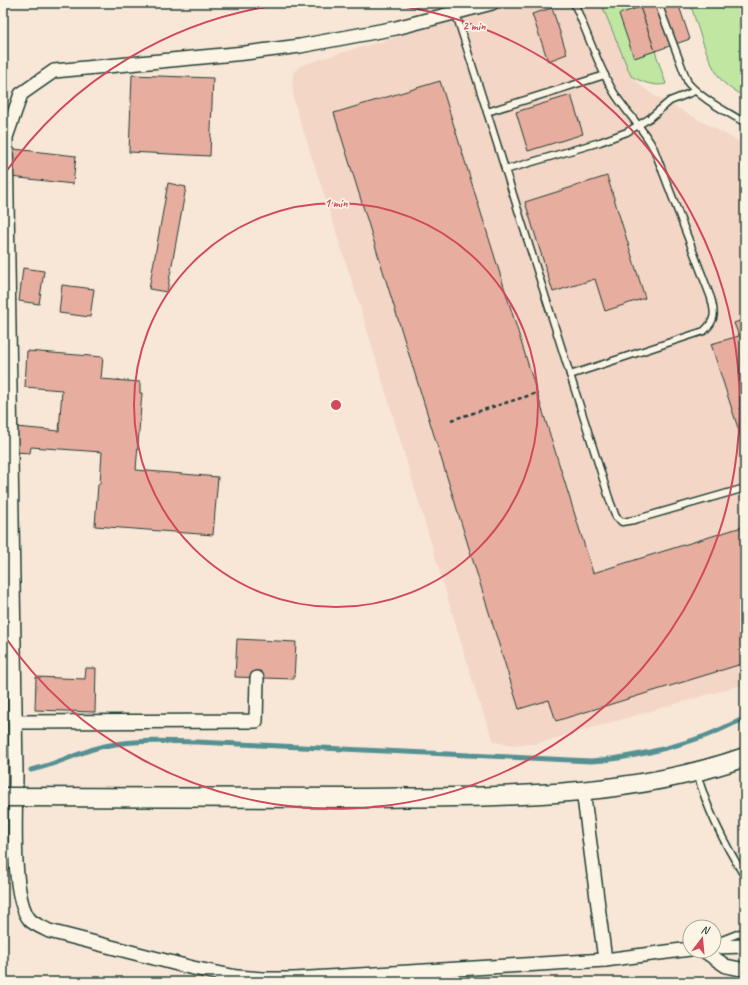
<svg xmlns="http://www.w3.org/2000/svg" width="748" height="985" viewBox="0 0 748 985" font-family="Caveat,sans-serif">
<rect width="100%" height="100%" fill="#f8e7d7"/>
<filter id="ink" filterUnits="userSpaceOnUse"><feTurbulence type="fractalNoise" baseFrequency=".025" numOctaves="2"/><feDisplacementMap in="SourceGraphic" scale="8" xChannelSelector="R" yChannelSelector="G"/><feConvolveMatrix kernelMatrix="1 2 1 2 8 2 1 2 1" color-interpolation-filters="sRGB"/></filter>
<g filter="url(#ink)">
<polygon fill="#f3d6c6" points="514,3 601,3 631,76 640,85 652,94 745,145 745,684 536,744 511,745 494,742 478,699 358,300 295,105 292,86 293,73 300,66 327,57"/>
<g fill="#bfe7a2" stroke="#6f926b">
<path d="M601 3H638L640 7 634 58 655 51 666 84C654 87 642 82 631 76Z"/>
<path d="M690 3H745V97C736 92 726 87 720 78 707 61 697 24 690 3Z"/>
</g>
<g fill="none" stroke-linecap="round" stroke-linejoin="round">
<g stroke="#549193" stroke-width="5">
<path d="M31 770C53 765 72 756 93 749 127 739 163 741 197 742L591 761C626 759 672 748 705 736 719 731 732 724 745 718"/>
<polyline points="3,772 4,772"/>
</g>
</g>
<g fill="#e7aea0" stroke="#1f3d34">
<polygon points="652,3 678,3 690,39 655,51 640,7"/>
<polygon points="640,7 655,51 634,58 619,14"/>
<polygon points="552,8 567,54 548,61 532,14"/>
<polygon points="132,75 213,78 210,156 129,152"/>
<polygon points="440,81 593,573 745,526 745,663 556,721 549,700 519,709 334,113"/>
<polygon points="571,95 583,134 528,151 516,112"/>
<polygon points="14,149 76,156 73,184 11,177"/>
<polygon points="607,176 645,298 605,311 595,279 553,292 525,202"/>
<polygon points="168,183 186,187 167,292 149,289"/>
<polygon points="23,268 44,271 39,304 19,301"/>
<polygon points="62,285 94,289 90,317 59,313"/>
<polygon points="745,319 745,450 711,344 739,336 734,323"/>
<polygon points="27,351 103,357 101,379 140,382 140,393 142,393 136,470 218,477 213,535 95,526 98,484 100,484 102,452 31,447 30,453 15,452 16,427 59,431 62,390 25,387"/>
<polygon points="237,639 296,642 294,679 235,677"/>
<polygon points="86,668 96,668 95,712 35,710 36,677 85,679"/>
</g>
<g fill="none" stroke-linecap="round" stroke-linejoin="round">
<defs>
<g id="service">
<path d="M658 3 688 83C703 100 726 111 745 123"/>
<polyline points="456,14 610,501 616,517 622,522 634,520 745,488"/>
<polyline points="487,112 605,75"/>
<polyline points="505,170 600,142 627,132 650,118 670,101 695,91"/>
<path d="M570 375 704 331C716 320 715 313 711 298L654 149C643 128 625 111 613 91 597 63 587 32 574 3"/>
<path d="M697 773C707 810 725 845 745 877"/>
<polyline points="714,943 745,931"/>
</g>
<g id="minor">
<path d="M492 3 396 28 300 46 245 53 54 71 21 94 6 137 16 774C16 806 10 898 30 920 35 925 44 928 49 931L193 968 237 977 263 979H294L605 960 690 949"/>
<polyline points="15,722 256,721 257,678"/>
<polyline points="583,790 605,960"/>
<polyline points="714,947 745,946"/>
<polyline points="704,951 726,966 745,970"/>
</g>
<path id="secondary" d="M355 798C485 796 620 801 745 757"/>
</defs>
<use href="#service" stroke="#1f3d34" stroke-width="9"/>
<use href="#minor" stroke="#1f3d34" stroke-width="16"/>
<use href="#secondary" stroke="#1f3d34" stroke-width="21"/>
<polyline stroke="#1f3d34" stroke-width="2.5" stroke-dasharray="4 3" stroke-linecap="butt" points="451,420 537,393"/>
<use href="#service" stroke="#fcf5e5" stroke-width="6"/>
<use href="#minor" stroke="#fcf5e5" stroke-width="13"/>
<use href="#secondary" stroke="#fcf5e5" stroke-width="18"/>
<defs>
<polyline id="secondary-bridge" points="3,797 355,798"/>
</defs>
<use href="#secondary-bridge" stroke="#1f3d34" stroke-width="21" stroke-linecap="butt"/>
<use href="#secondary-bridge" stroke="#fcf5e5" stroke-width="18"/>
</g>
</g>
<g fill="none" stroke="#d1495b" stroke-width="2">
<circle cx="336" cy="405" r="202"/>
<path d="M3 176A404 404 0 0 1 294 3M378 3A404 404 0 1 1 3 634"/>
</g>
<circle cx="336" cy="405" r="6" fill="#d1495b" stroke="#fcf5e5" stroke-width="2"/>
<g font-size="12" text-anchor="middle" font-weight="bold" fill="#d1495b" stroke="#fcf5e5" stroke-width="3.5" stroke-linejoin="round" paint-order="stroke">
<text x="474" y="30">2 min</text>
<text x="336" y="207">1 min</text>
</g>
<rect width="748" height="985" fill="none" stroke="#fcf5e5" stroke-width="16"/>
<rect x="8" y="8" width="732" height="969" fill="none" stroke="#1f3d34" stroke-width="1.5" filter="url(#ink)"/>
<g transform="translate(702 939) rotate(16)"><circle r="19" fill="#fcf5e5" stroke="#a4ab9e"/>
<path d="M0-3L7 15L0 10L-7 15Z" fill="#d1495b"/>
<text y="-6" font-size="11" font-weight="bold" text-anchor="middle" fill="#1f3d34">N</text>
</g>
</svg>
